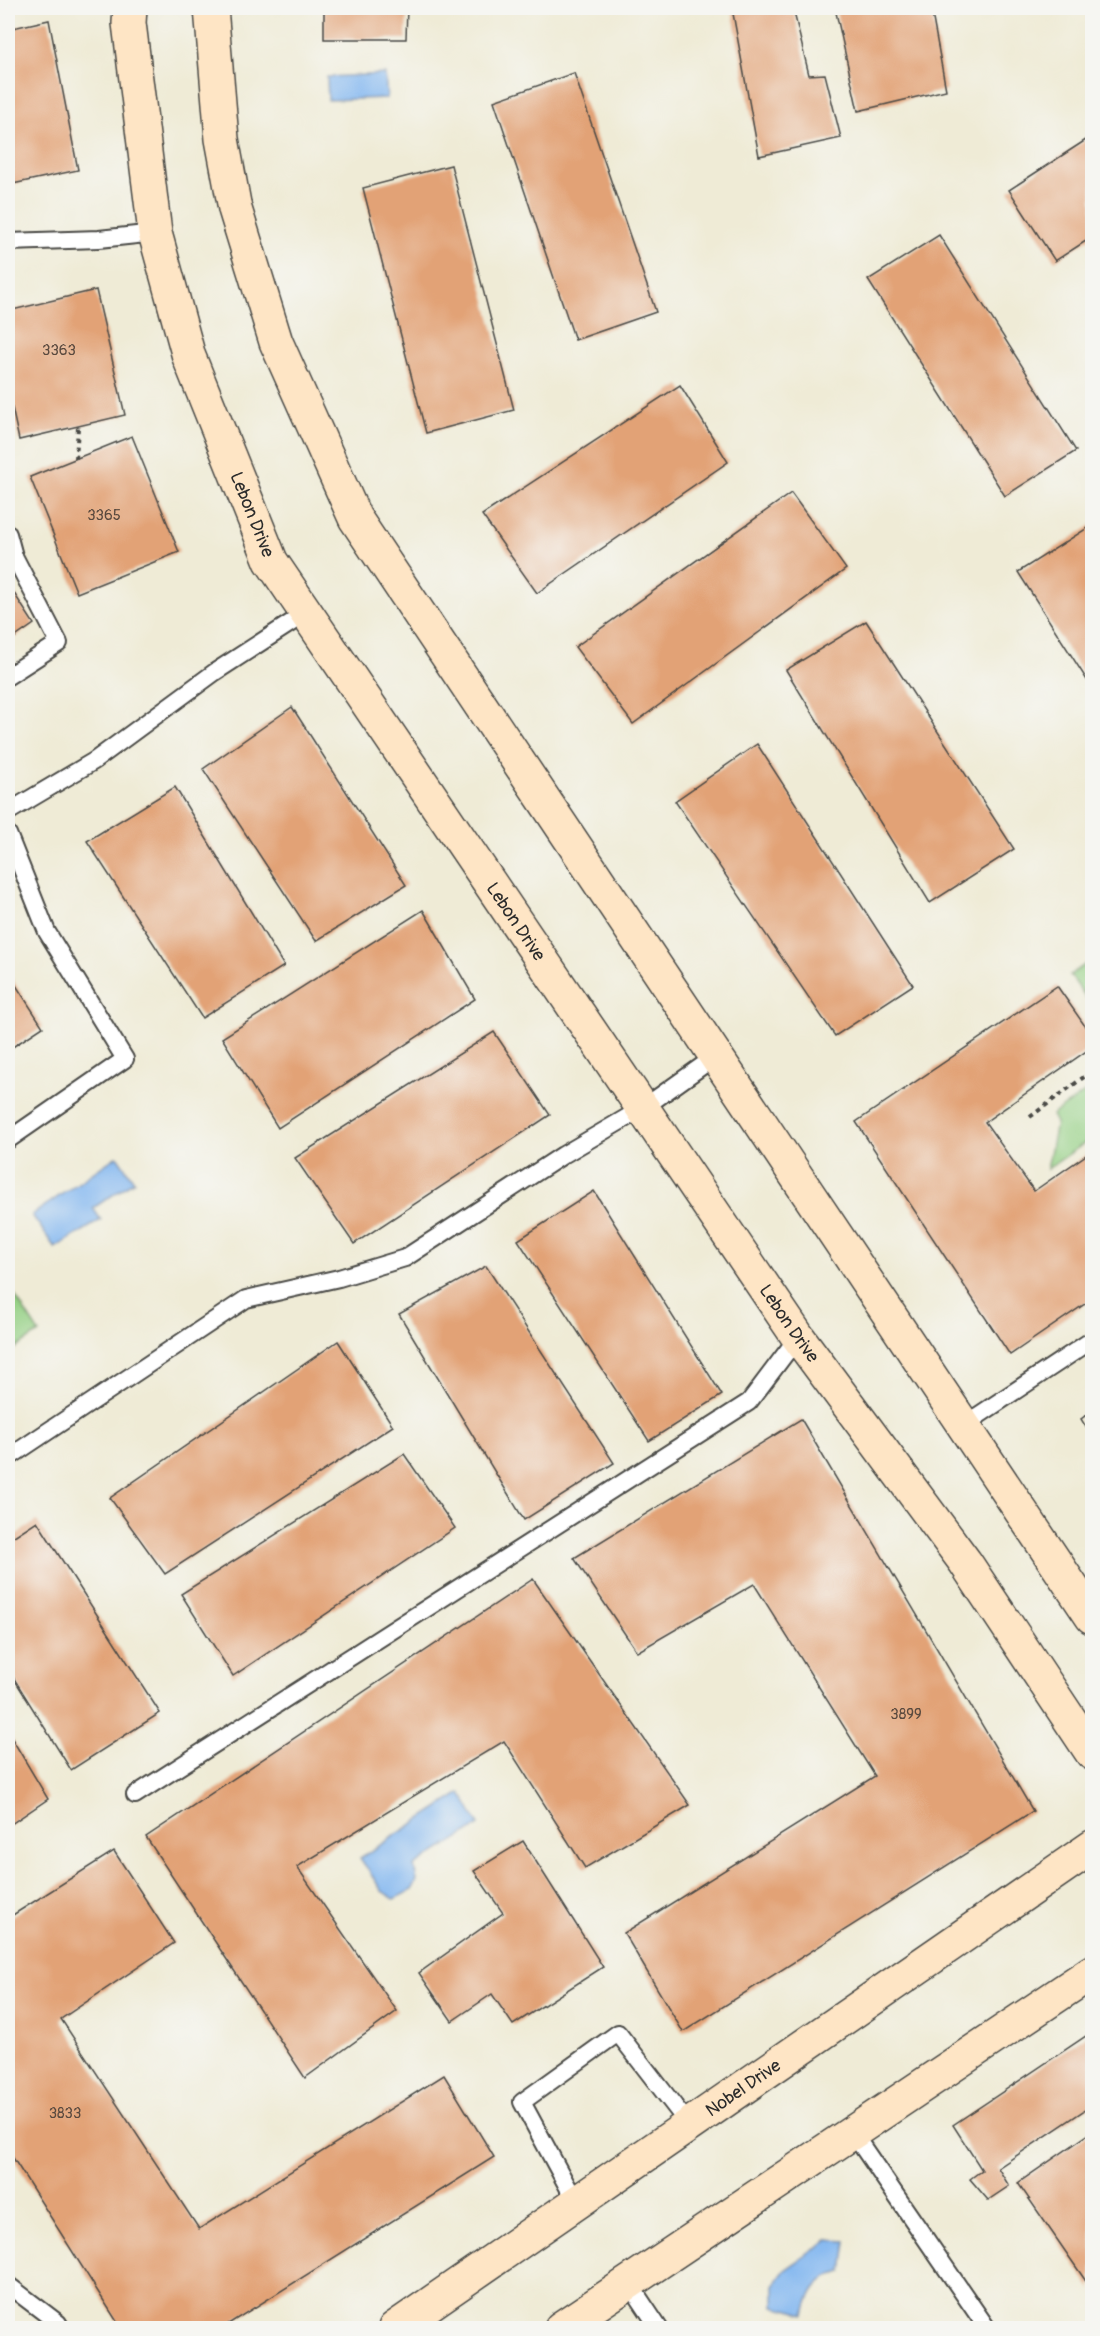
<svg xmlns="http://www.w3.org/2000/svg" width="1100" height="2336" viewBox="0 0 1100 2336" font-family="Pangolin,sans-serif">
<rect width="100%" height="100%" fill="#f6f6f2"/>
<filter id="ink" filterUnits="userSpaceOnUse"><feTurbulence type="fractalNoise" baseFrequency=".0167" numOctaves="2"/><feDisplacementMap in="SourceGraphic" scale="12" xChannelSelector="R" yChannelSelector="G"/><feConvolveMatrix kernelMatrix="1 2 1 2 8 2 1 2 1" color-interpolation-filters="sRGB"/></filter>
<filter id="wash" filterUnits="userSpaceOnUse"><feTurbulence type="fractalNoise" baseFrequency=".008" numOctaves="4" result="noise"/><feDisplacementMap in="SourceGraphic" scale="24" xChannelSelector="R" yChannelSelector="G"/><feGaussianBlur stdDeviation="1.35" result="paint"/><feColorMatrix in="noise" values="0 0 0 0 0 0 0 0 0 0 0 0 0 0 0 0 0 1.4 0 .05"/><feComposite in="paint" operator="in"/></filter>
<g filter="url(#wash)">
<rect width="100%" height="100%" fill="#efebd6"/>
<g fill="#95d085" stroke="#607e58" stroke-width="1.5">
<polygon points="1092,960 1092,1006 1070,975"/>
<polygon points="1092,1088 1092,1138 1047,1169 1056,1123 1052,1115"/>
<polygon points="8,1285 39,1333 8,1353"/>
</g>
<g fill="#81b6f0" stroke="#56708e" stroke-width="1.5">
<polygon points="385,74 387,98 328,100 327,77"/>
<polygon points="117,1156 134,1181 93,1208 101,1220 55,1248 32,1215"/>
<polygon points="461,1793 479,1825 414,1866 417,1881 412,1890 394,1899 382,1891 360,1858"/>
<path d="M828 2240 847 2241 843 2272C819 2277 810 2291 805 2314L774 2306V2285L785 2270Z"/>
</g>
<g id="blocks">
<g fill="#e2a276">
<polygon points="324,8 407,8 406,39 324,39"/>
<polygon points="732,8 793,8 809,75 825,74 841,138 759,156"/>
<polygon points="835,8 931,8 946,90 858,111"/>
<polygon points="49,20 78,170 8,185 8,29"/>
<polygon points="574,73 656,312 575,340 494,101"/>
<polygon points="1092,136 1092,237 1055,261 1009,190"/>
<polygon points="451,165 514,410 426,433 363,188"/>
<polygon points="939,235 1076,451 1005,496 868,280"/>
<polygon points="96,290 125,415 19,440 8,389 8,311"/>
<polygon points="680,385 728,462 537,593 482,515"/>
<polygon points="132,436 179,552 77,593 30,477"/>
<polygon points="791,493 846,569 633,724 575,647"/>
<polygon points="1092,525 1092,688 1018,572"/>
<polygon points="8,584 34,624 8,642"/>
<polygon points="866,621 1014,849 930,903 786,670"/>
<polygon points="292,707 406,885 316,941 203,769"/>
<polygon points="757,744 913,985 835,1036 675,801"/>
<polygon points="175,787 284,966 202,1018 87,841"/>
<polygon points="423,910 475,999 278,1128 222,1038"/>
<polygon points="8,973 43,1027 8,1050"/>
<polygon points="1057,986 1092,1036 1092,1047 985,1122 1034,1191 1092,1151 1092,1299 1010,1355 856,1122"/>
<polygon points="494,1032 550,1115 354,1244 295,1158"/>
<polygon points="594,1191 722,1395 649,1441 518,1240"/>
<polygon points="486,1266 614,1463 524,1520 399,1314"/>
<polygon points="338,1341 393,1426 165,1574 110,1498"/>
<polygon points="1092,1411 1092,1437 1081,1419"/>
<polygon points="801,1419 1033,1811 683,2032 624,1933 875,1776 754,1584 637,1652 574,1558"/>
<polygon points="404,1454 455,1528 233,1676 181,1594"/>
<polygon points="37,1521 160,1713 71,1770 8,1669 8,1540"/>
<polygon points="533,1579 690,1805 585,1868 504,1741 297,1867 397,2011 305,2078 146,1837"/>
<polygon points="8,1732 48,1799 8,1826"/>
<polygon points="523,1841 603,1967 513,2025 492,1994 452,2021 419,1973 503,1913 474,1871"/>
<polygon points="114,1851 174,1943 61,2019 199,2229 444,2075 494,2157 222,2328 121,2328 8,2150 8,1918"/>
<polygon points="1092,2032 1092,2105 998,2168 1009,2186 988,2200 970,2179 982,2170 953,2125"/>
<polygon points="1092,2132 1092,2290 1018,2183"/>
</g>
</g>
</g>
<g filter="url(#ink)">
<use href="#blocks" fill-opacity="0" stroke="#484845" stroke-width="1.5"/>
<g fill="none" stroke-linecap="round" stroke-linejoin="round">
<defs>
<g id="lane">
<polyline points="8,242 99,239 155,233"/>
<polyline points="8,534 14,556 59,643 8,676"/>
<polyline points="8,812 94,761 215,672 306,613"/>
<polyline points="8,834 47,932 125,1059 8,1140"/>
<polyline points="964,1425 1092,1340"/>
<polyline points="8,1458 246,1299 339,1278 405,1258 563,1155 643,1108 716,1056"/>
<polyline points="135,1795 749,1402 798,1337"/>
<polyline points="853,2133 987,2328"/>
<polyline points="577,2204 522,2102 618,2033 690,2126"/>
<polyline points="629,2283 659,2328"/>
<polyline points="8,2285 58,2323 61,2328"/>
</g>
<g id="secondary">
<path id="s1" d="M130 8 129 23 155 233 189 357 271 561 798 1337 965 1562 1092 1753"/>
<polyline points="211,8 222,139 235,209 276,342 355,518 1092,1617"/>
<path id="s2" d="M395 2328 1092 1847"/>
<polyline points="561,2328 1092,1972"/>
</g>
</defs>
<use href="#lane" stroke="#484845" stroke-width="20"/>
<use href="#secondary" stroke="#484845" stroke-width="36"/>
<g stroke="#484845" stroke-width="4" stroke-dasharray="4.5 4.5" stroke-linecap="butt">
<polyline points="76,459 78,427"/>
<polyline points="1030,1117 1092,1071"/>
</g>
<use href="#lane" stroke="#fff" stroke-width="16"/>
<use href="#secondary" stroke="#fee5c5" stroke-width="33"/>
</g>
</g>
<g text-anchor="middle" stroke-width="6" stroke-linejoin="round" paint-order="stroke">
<g font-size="15" fill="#59493e">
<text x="59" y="355">3363</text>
<text x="104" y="520">3365</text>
<text x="906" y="1719">3899</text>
<text x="65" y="2118">3833</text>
</g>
<g font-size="18" fill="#2b2b2b" stroke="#f6f6f2">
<text dy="6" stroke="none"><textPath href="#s1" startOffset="525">Lebon Drive</textPath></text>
<text dy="6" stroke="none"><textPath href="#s1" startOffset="1011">Lebon Drive</textPath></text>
<text dy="6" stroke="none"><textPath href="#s1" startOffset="1497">Lebon Drive</textPath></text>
<text dy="6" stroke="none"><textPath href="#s2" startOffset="423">Nobel Drive</textPath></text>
</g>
</g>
<rect width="1100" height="2336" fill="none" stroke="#f6f6f2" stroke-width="30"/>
</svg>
